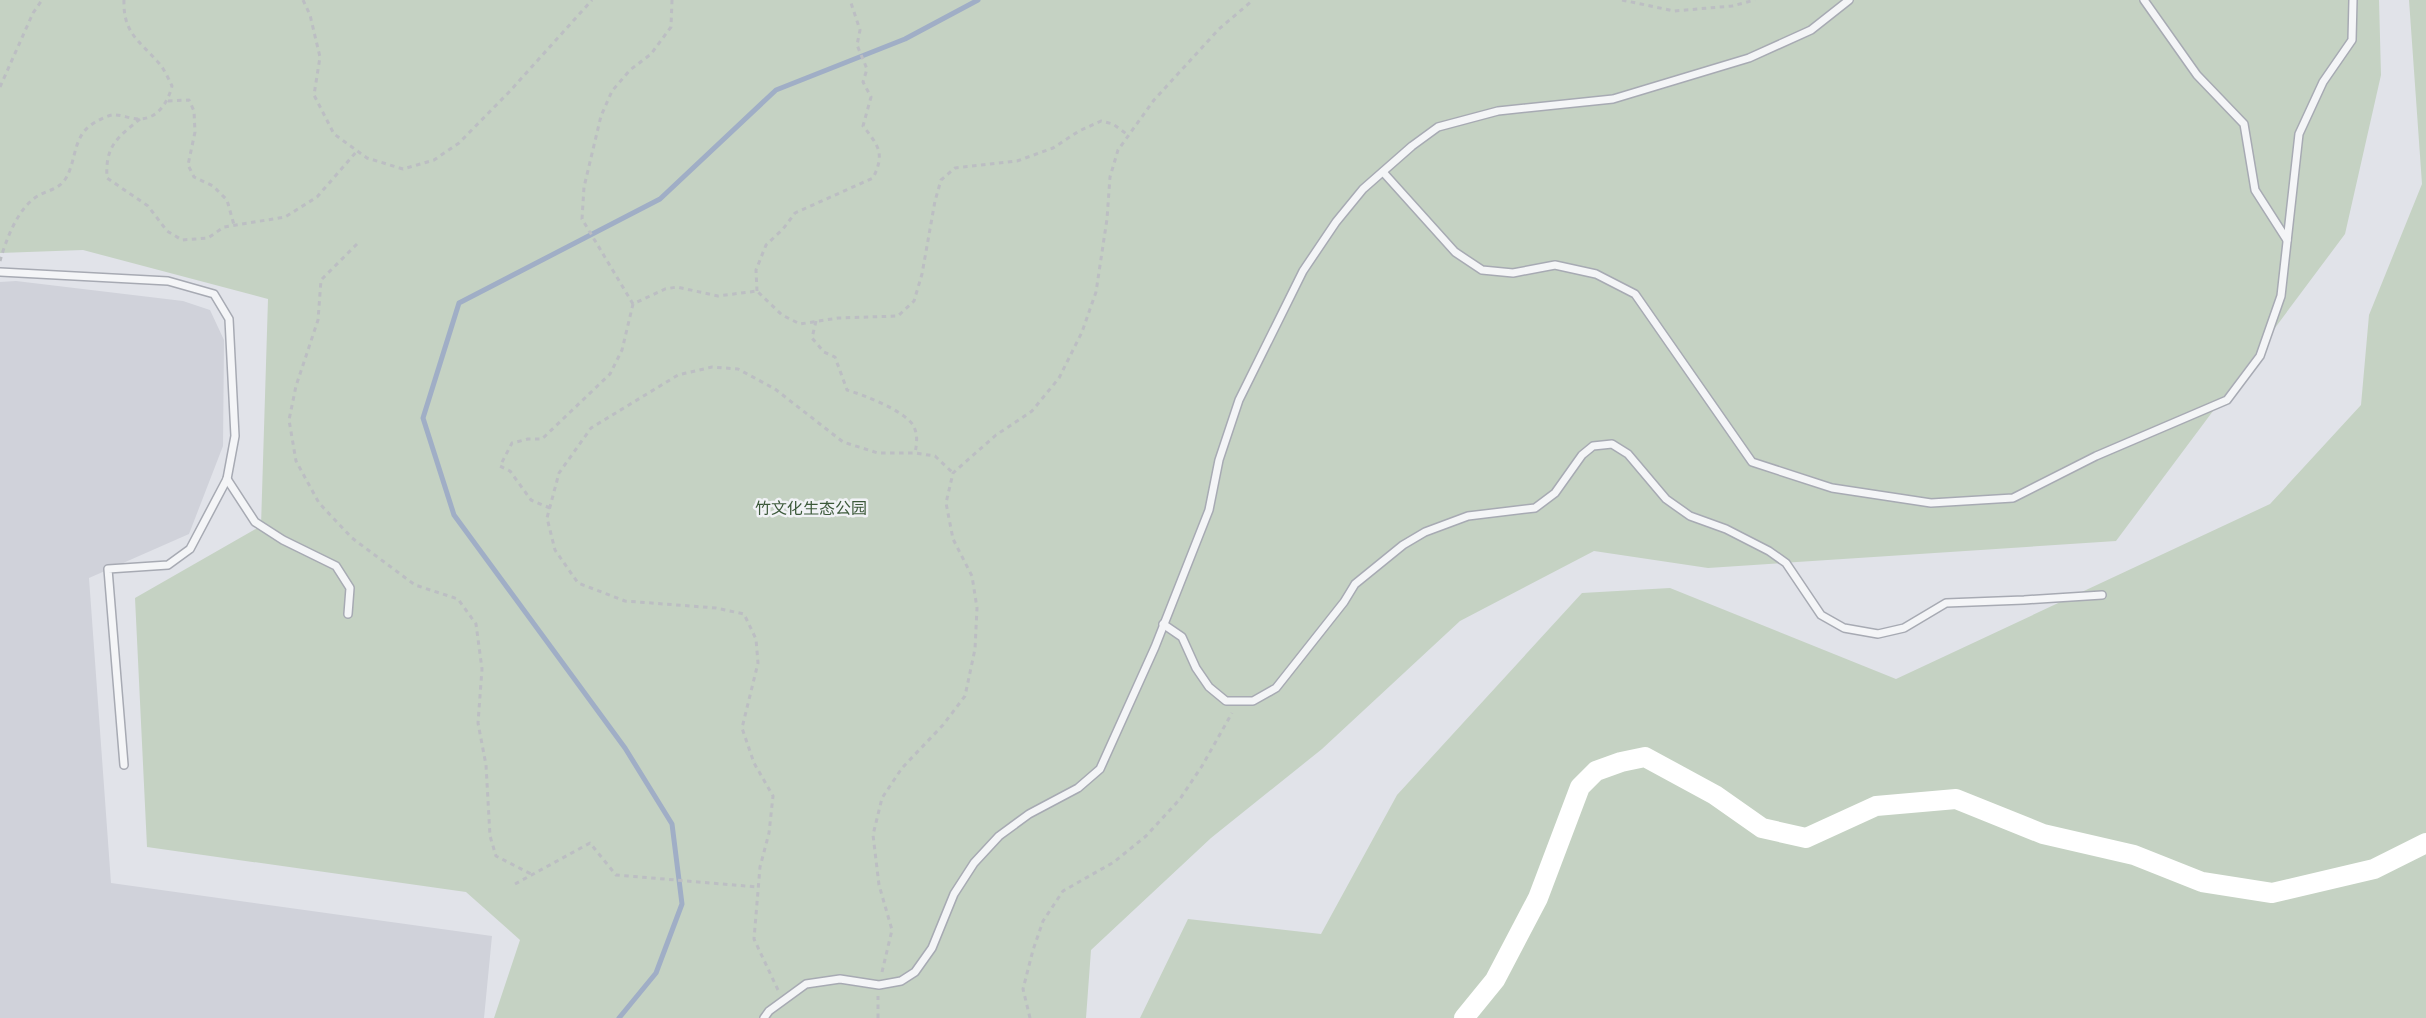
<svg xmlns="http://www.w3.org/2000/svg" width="2426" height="1018" viewBox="0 0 2426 1018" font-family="'DejaVu Sans','Noto Sans SC',sans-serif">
<rect width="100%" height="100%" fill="#e1e3e9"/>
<polygon fill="#d0d2da" points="16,281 183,301 210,310 224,340 223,446 189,534 89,578 111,883 492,936 484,1018 0,1018 0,282"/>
<g fill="#c5d2c3">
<polygon points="0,0 2379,0 2381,75 2345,234 2116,541 1708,568 1594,551 1460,621 1322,749 1211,838 1091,950 1086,1018 494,1018 520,940 466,892 147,847 135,598 261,526 268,299 83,250 0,253"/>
<polygon points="2409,0 2426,0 2426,1018 1140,1018 1188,919 1321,934 1397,795 1582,593 1670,588 1896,679 2270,504 2361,405 2369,315 2422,184"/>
</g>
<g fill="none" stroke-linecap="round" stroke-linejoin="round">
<polyline stroke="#a0aec6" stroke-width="5" points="619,1018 656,973 682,904 672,824 625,748 454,515 423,418 459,303 660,199 776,90 905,39 978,0"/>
<defs>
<g id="lane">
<polyline points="2144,0 2197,75 2244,124 2255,190 2287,240"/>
<polyline points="1383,172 1455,252 1482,270 1513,273 1555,265 1596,274 1635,294 1752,462 1832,488 1931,503 2013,498 2096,456 2227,400 2260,356 2281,296 2299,134 2323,82 2352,40 2353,0"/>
<polyline points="0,272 168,281 214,294 229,319 235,436 227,479 190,549 168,565 108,569 124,765"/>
<polyline points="227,479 255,522 283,540 336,566 350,588 348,614"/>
<polyline points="1163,624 1182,637 1196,668 1209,687 1226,701 1253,701 1276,688 1344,602 1355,584 1403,545 1425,532 1468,516 1535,508 1555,493 1582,455 1593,446 1612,444 1628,454 1666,499 1690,516 1726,529 1769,551 1786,563 1821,615 1844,628 1878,634 1904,628 1946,603 2024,600 2102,595"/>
<polyline points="764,1018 769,1011 806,984 840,979 879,985 901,981 915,972 932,948 954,894 974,863 999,836 1029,814 1078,788 1100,769 1155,647 1209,510 1219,460 1239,400 1303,271 1336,222 1363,189 1412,146 1438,127 1498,111 1613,99 1749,58 1811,30 1849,0"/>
</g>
</defs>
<use href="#lane" stroke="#a7aab3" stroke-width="10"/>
<g stroke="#bcbec3" stroke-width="3" stroke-dasharray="4.5 4.5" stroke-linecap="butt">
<polyline points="303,0 310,15 320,57 314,95 334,134 367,158 403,169 434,160 459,143 510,91 592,0"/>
<polyline points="1622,0 1674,11 1732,6 1755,0"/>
<polyline points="0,87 33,13 42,0"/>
<polyline points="168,101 189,100 194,111 195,132 188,165 194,177 213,186 227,200 234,225"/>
<path d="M140 119C117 138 105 146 107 178L148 206 167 231 182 240 208 238 224 227 285 217 317 197 357 151"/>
<polyline points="357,244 321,280 318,320 296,386 289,420 296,461 319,503 352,538 415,585 458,599 476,624 482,669 478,723 486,765 490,836 496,856 531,874"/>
<path d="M0 261C6 240 17 210 36 197 47 190 59 190 66 178 76 162 73 137 91 125 95 122 106 116 112 115 120 114 130 119 139 119 158 119 168 102 172 86 168 78 164 68 157 61 138 40 123 32 124 0"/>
<path d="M757 291 756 270 766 245 783 229 795 213 873 178C885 154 879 146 863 126L871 97 863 82 867 69 857 45 860 30 850 0"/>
<polyline points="633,304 582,219 584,187 601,116 612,91 630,70 651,54 671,27 672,0"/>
<path d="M816 321 812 338 824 352 835 357 847 390C864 395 903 410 913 425 918 434 917 443 915 453"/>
<polyline points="550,508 531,500 510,471 500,466 512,443 528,439 542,439 610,374 622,350 633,304 665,289 677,287 718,296 757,291 782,315 800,324 838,318 898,316 914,301 922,274 935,201 941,180 955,168 1017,161 1053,148 1079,131 1101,121 1113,124 1128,135"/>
<polyline points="515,884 590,843 616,875 758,887"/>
<polyline points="882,972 892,930 879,885 873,835 882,798 902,768 943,725 965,696 975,649 977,608 972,576 953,539 946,503 953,473 996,435 1032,411 1059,378 1082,332 1096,292 1107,219 1110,177 1118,150 1154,100 1219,29 1253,0"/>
<polyline points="778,990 754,939 760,867 769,833 773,796 754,763 742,728 758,663 756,639 744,614 716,608 625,601 578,583 555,550 547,518 559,473 591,428 678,375 712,367 738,369 775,389 843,442 878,453 915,453 935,456 953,473"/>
<polyline points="878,1018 878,996"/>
<polyline points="1030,1018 1023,989 1033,950 1043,921 1063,891 1114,862 1146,836 1180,799 1202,766 1232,713"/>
</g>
<use href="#lane" stroke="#f4f5f7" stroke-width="7"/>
<polyline stroke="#fff" stroke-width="20" points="1464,1018 1495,980 1538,898 1580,787 1596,771 1621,762 1645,757 1715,795 1762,828 1806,838 1876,806 1956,799 2043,834 2134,855 2202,882 2272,893 2374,869 2426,843"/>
</g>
<g text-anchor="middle" stroke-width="5" stroke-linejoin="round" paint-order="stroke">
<g font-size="16" fill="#3c593a" stroke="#f1f2f6">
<text x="811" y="514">竹文化生态公园</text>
</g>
</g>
</svg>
